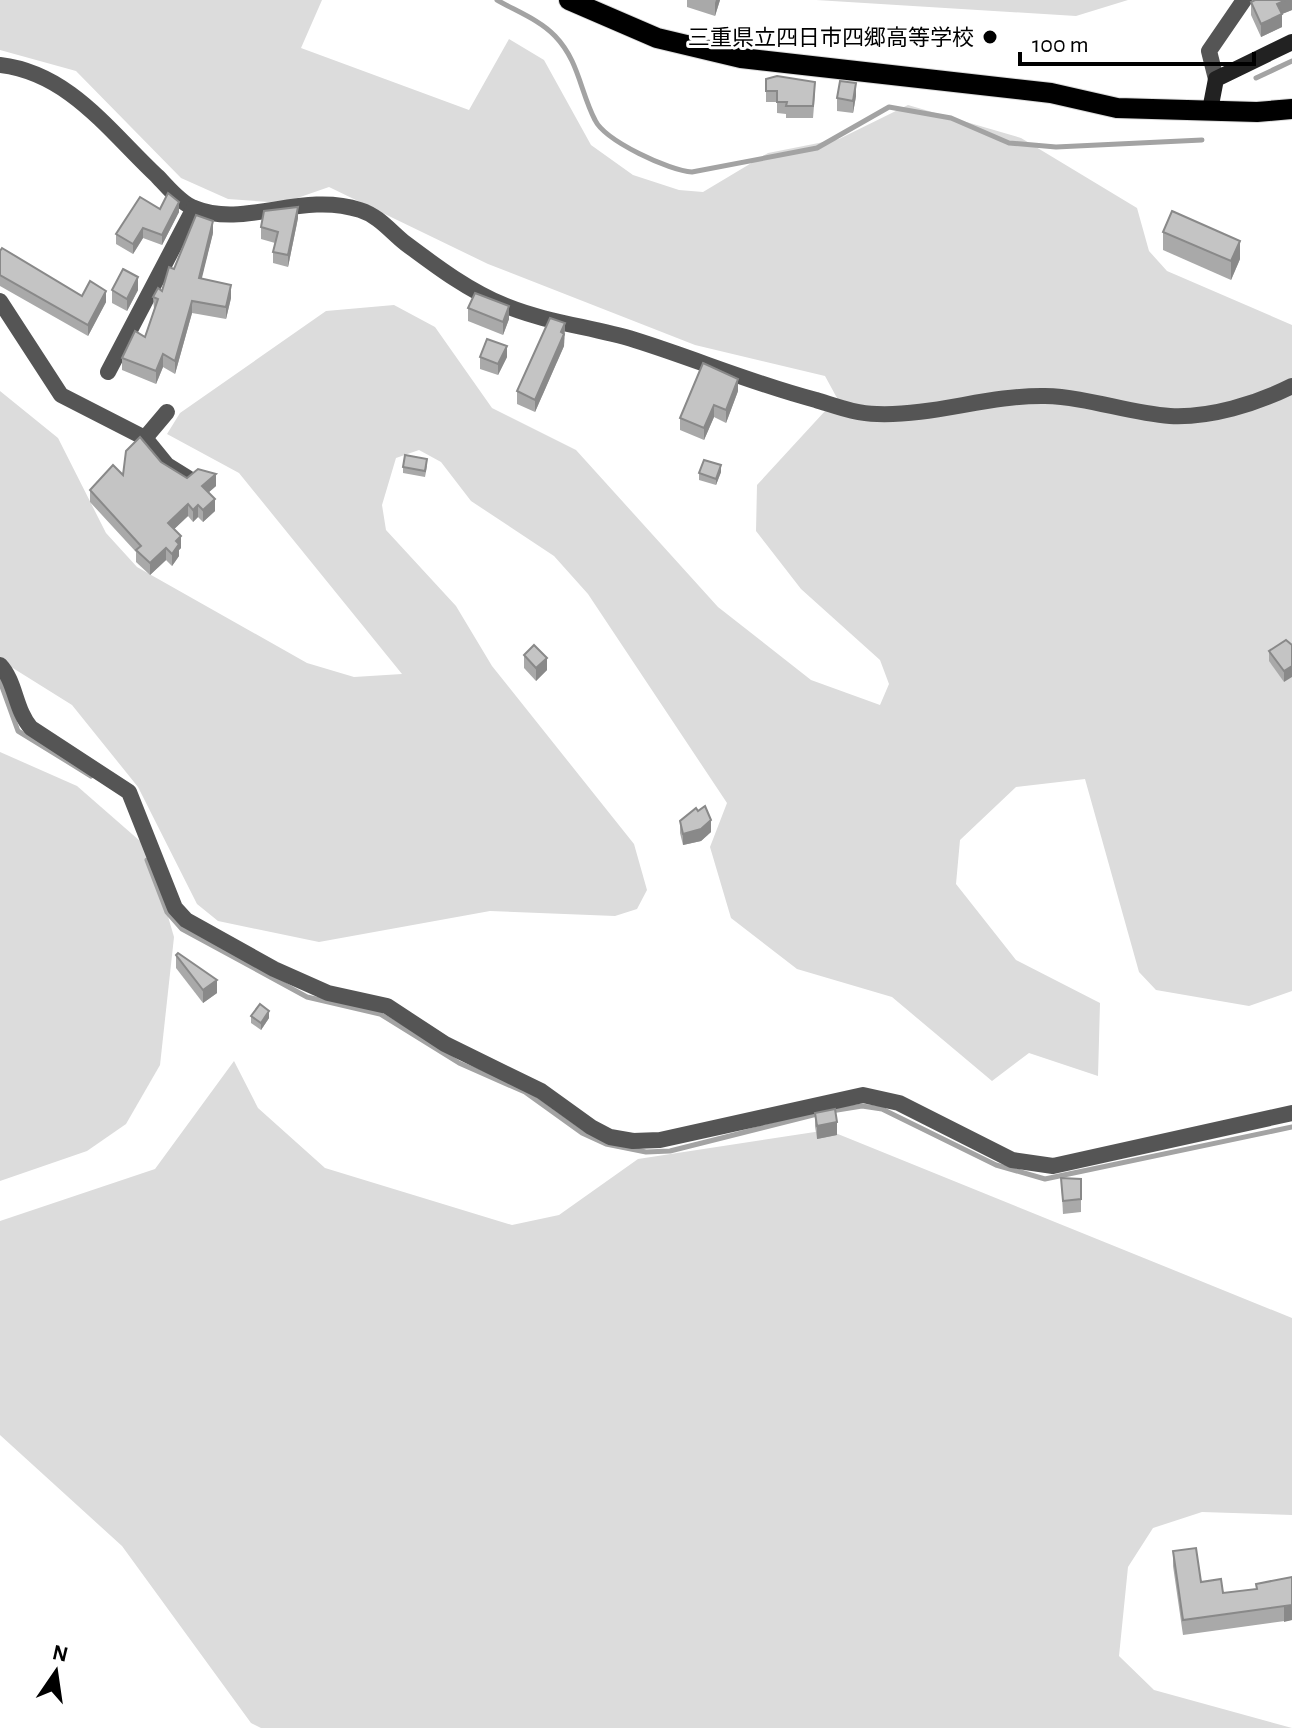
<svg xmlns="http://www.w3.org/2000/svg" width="1292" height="1728" viewBox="0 0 1292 1728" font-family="'Alegreya Sans','Noto Sans JP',sans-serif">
<rect width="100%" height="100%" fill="#fff"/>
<g fill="#dcdcdc">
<polygon points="0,0 322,0 301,48 469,110 509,39 544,60 591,145 633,175 679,190 703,192 768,153 839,139 908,105 1021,138 1137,208 1149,251 1167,271 1292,325 1292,991 1249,1006 1156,990 1139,972 1085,779 1016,787 960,840 956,884 1016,960 1100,1003 1098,1076 1029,1053 992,1081 892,997 797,969 731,918 710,847 727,803 588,594 554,556 471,501 441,462 419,450 396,458 382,505 386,530 456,606 492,666 634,844 647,890 637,909 615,916 490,911 319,942 218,921 197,904 138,787 72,705 0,660 0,391 58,438 106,533 137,567 307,663 354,677 402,674 239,473 167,434 180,413 326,311 394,305 435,327 492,408 576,450 718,607 811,680 880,705 889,684 880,660 801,589 756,531 757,485 837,398 825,376 695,345 488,264 329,187 283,203 228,199 181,178 76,71 0,50"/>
<polygon points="816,0 1128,0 1076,16"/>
<polygon points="0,752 77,786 148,848 174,937 160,1065 126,1124 87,1151 0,1181"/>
<polygon points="234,1061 258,1108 325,1168 512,1225 559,1215 638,1159 828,1130 1292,1318 1292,1515 1202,1512 1153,1528 1128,1567 1119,1656 1154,1690 1292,1728 261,1728 251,1723 122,1546 0,1435 0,1221 155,1169"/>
</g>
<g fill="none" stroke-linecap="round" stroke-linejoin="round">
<g stroke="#a3a3a3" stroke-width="5">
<path d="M497 0C516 11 540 20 555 36 579 61 580 91 595 120 605 141 670 171 692 172L817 148 889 107 951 118 1009 143 1056 147 1202 140"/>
<polyline points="1256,78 1292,61"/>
<polyline points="0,681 18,731 91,776"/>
<polyline points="147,860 167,912 182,929 307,997 380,1014 459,1063 525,1092 582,1133 606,1144 646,1152 670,1151 821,1113"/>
<polyline points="831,1111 862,1106 882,1109 996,1165 1045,1179 1292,1127"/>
</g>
<defs>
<polyline id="primary" points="569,0 657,38 741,58 1051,93 1117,108 1257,112 1292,109"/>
</defs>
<use href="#primary" stroke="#dbdbdb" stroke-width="22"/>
<g stroke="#555" stroke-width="16">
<path d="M0 65C69 73 109 131 157 176 167 186 180 203 194 208 245 229 301 191 360 210 379 216 390 231 405 243 437 267 469 291 506 306 548 323 593 327 635 340 696 359 754 384 816 400 836 406 856 414 877 414 934 416 988 395 1045 396 1088 397 1128 413 1170 416 1210 418 1256 404 1292 386"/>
<polyline points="1216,79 1209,51 1244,0"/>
<polyline points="0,301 61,395 145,438 167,465 188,478"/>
<polyline points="108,372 194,208"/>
<polyline points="145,438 167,412"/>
<path d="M0 665C16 682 15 710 31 728L129 792 175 908 186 920 274 969 328 993 387 1006 445 1044 541 1091 591 1127 610 1137 633 1141 660 1140 863 1095 899 1103 1012 1160 1053 1166 1292 1113"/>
</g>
<polyline stroke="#222" stroke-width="16" points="1210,110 1216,79 1292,42"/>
<use href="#primary" stroke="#000" stroke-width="20"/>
</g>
<g fill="#a9a9a9">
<polygon points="687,0 720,0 715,16 687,7"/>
<polygon points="1292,0 1292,10 1282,14 1282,27 1261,37 1251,15 1251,2"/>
<polygon points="766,79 815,94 813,118 786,118 786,114 777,113 777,102 766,102"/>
<polygon points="856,96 853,113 837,111 837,98"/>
<polygon points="160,209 179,212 162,245 143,238 133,254 116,244 116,234"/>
<polygon points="298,218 288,267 273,263 273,252 275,243 261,239 261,227"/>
<polygon points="1163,232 1240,259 1231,280 1163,250"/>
<polygon points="213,233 201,279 231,298 226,319 192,313 175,374 163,367 156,384 122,370 122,358 145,337 154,309 153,297 162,291 174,269"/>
<polygon points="0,251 82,296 106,302 88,336 0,286"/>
<polygon points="112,290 138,290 127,311 112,303"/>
<polygon points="468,308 509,319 503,335 468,321"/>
<polygon points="565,323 564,346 535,412 517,404 517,391"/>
<polygon points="480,357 507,357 498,375 480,369"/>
<polygon points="738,391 726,423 714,417 704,440 680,430 680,418"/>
<polygon points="161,462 187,478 216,486 208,493 215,511 203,522 198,517 193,522 188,516 174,529 181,548 179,550 179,556 172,566 166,560 150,575 136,562 136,552 90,502 90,490 123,475"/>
<polygon points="427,466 425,477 403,473 403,467"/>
<polygon points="721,472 716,485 699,480 699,473"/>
<polygon points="1292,645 1284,682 1269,661 1269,651"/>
<polygon points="524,655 547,670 536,681 524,668"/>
<polygon points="680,821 711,832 701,841 683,845 680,833"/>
<polygon points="176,955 217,993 203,1003 176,968"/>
<polygon points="251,1016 269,1018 261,1030 251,1023"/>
<polygon points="815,1113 837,1135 817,1139 815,1126"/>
<polygon points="1061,1178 1081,1179 1081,1212 1063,1214"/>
<polygon points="1173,1551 1201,1582 1223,1593 1256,1589 1256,1584 1292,1577 1292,1620 1183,1635 1173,1566"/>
</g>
<g fill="#898989">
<polygon points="716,0 720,0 715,16 715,3"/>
<polygon points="1286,0 1292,0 1292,10 1282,14 1282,27 1261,37 1261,24 1277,4"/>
<polygon points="856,83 856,96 853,113 853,101"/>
<polygon points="179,202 179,212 162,245 162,235"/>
<polygon points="298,207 298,218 288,267 288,255"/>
<polygon points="213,221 213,233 199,290 199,278"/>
<polygon points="143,228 143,238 133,254 133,244"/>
<polygon points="1240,241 1240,259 1231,280 1231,261"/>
<polygon points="138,277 138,290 127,311 127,299"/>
<polygon points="231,285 231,298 226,319 226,307"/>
<polygon points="106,291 106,302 88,336 88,325"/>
<polygon points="192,301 192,313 175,374 175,361"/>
<polygon points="509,306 509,319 503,335 503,322"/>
<polygon points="565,323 564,346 535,412 535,400"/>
<polygon points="507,346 507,357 498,375 498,364"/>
<polygon points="163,354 163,367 156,384 156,371"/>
<polygon points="738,379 738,391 726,423 726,410"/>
<polygon points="714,405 714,417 704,440 704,428"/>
<polygon points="721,465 721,472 716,485 716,479"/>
<polygon points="216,474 216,486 202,498 202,486"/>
<polygon points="215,499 215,511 203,522 203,510"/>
<polygon points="188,504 188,516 168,535 168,523"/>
<polygon points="198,505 198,517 193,522 193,510"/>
<polygon points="181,536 181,548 179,550 179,556 172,566 172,554 176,541"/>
<polygon points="166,548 166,560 150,575 150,563"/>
<polygon points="547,658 547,670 536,681 536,668"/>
<polygon points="1292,666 1292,677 1284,682 1284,671"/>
<polygon points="711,820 711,832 701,841 683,845 683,834"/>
<polygon points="217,980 217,993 203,1003 203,990"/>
<polygon points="269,1011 269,1018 261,1030 261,1023"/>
<polygon points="837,1122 837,1135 817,1139 817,1126"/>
<polygon points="1292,1605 1292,1620 1284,1622 1284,1607"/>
</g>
<g fill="#c4c4c4" stroke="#898989" stroke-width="2">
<polygon points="1255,0 1286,0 1277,4 1282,14 1261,24 1251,2"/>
<polygon points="777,76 815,82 813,106 786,106 787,102 777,102 777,91 766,91 766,79"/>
<polygon points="840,81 856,83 853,101 837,98"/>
<polygon points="168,193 179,202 162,235 143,228 133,244 116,234 140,197 160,209"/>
<polygon points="298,207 288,255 273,252 278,232 261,227 264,211"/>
<polygon points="1172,211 1240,241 1231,261 1163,232"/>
<polygon points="196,215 213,221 199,278 231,285 226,307 192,301 175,361 163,354 156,371 122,358 135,331 145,337 158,299 153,297 158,288 162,291 169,267 174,269"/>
<polygon points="2,248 82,296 90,281 106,291 88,325 0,275 0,251"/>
<polygon points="123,269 138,277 127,299 112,290"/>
<polygon points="475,293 509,306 503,322 468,308"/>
<polygon points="550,318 565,323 561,332 564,334 535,400 517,391"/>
<polygon points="487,339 507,346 498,364 480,357"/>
<polygon points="703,363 738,379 726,410 714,405 704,428 680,418"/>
<polygon points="140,437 161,462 187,478 198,469 216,474 202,486 215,499 203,510 198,505 193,510 188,504 168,523 181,536 176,541 179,544 172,554 166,548 150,563 136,550 141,546 90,490 113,465 123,475 126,451"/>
<polygon points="405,455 427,459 425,471 403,467"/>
<polygon points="704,460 721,465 716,479 699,473"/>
<polygon points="1286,640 1292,645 1292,666 1284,671 1269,651"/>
<polygon points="534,645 547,658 536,668 524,655"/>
<polygon points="705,806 711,820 701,829 683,834 680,821 696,808 698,811"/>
<polygon points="178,953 217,980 203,990 176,955"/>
<polygon points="260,1004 269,1011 261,1023 251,1016"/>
<polygon points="835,1109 837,1122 817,1126 815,1113"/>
<polygon points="1061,1178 1081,1179 1081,1199 1063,1201"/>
<polygon points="1196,1548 1201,1582 1221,1579 1223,1593 1257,1589 1256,1584 1292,1577 1292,1605 1183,1620 1173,1551"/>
</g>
<circle fill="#000" stroke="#fff" stroke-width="3" cx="990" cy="37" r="8"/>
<g text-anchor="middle" stroke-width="6" stroke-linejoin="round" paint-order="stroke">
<g font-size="22" fill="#000" stroke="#fff" text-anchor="end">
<text x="974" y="45">三重県立四日市四郷高等学校</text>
</g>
</g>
<g transform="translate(56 1672) rotate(13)" stroke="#ffffff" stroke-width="6" paint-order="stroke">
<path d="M0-6L14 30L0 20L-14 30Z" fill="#000000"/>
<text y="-12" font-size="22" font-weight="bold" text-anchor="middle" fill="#000000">N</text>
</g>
<path d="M1020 52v12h234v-12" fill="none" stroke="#000000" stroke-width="4"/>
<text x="1032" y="52" font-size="24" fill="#000000" stroke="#ffffff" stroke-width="6" paint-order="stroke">100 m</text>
</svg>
